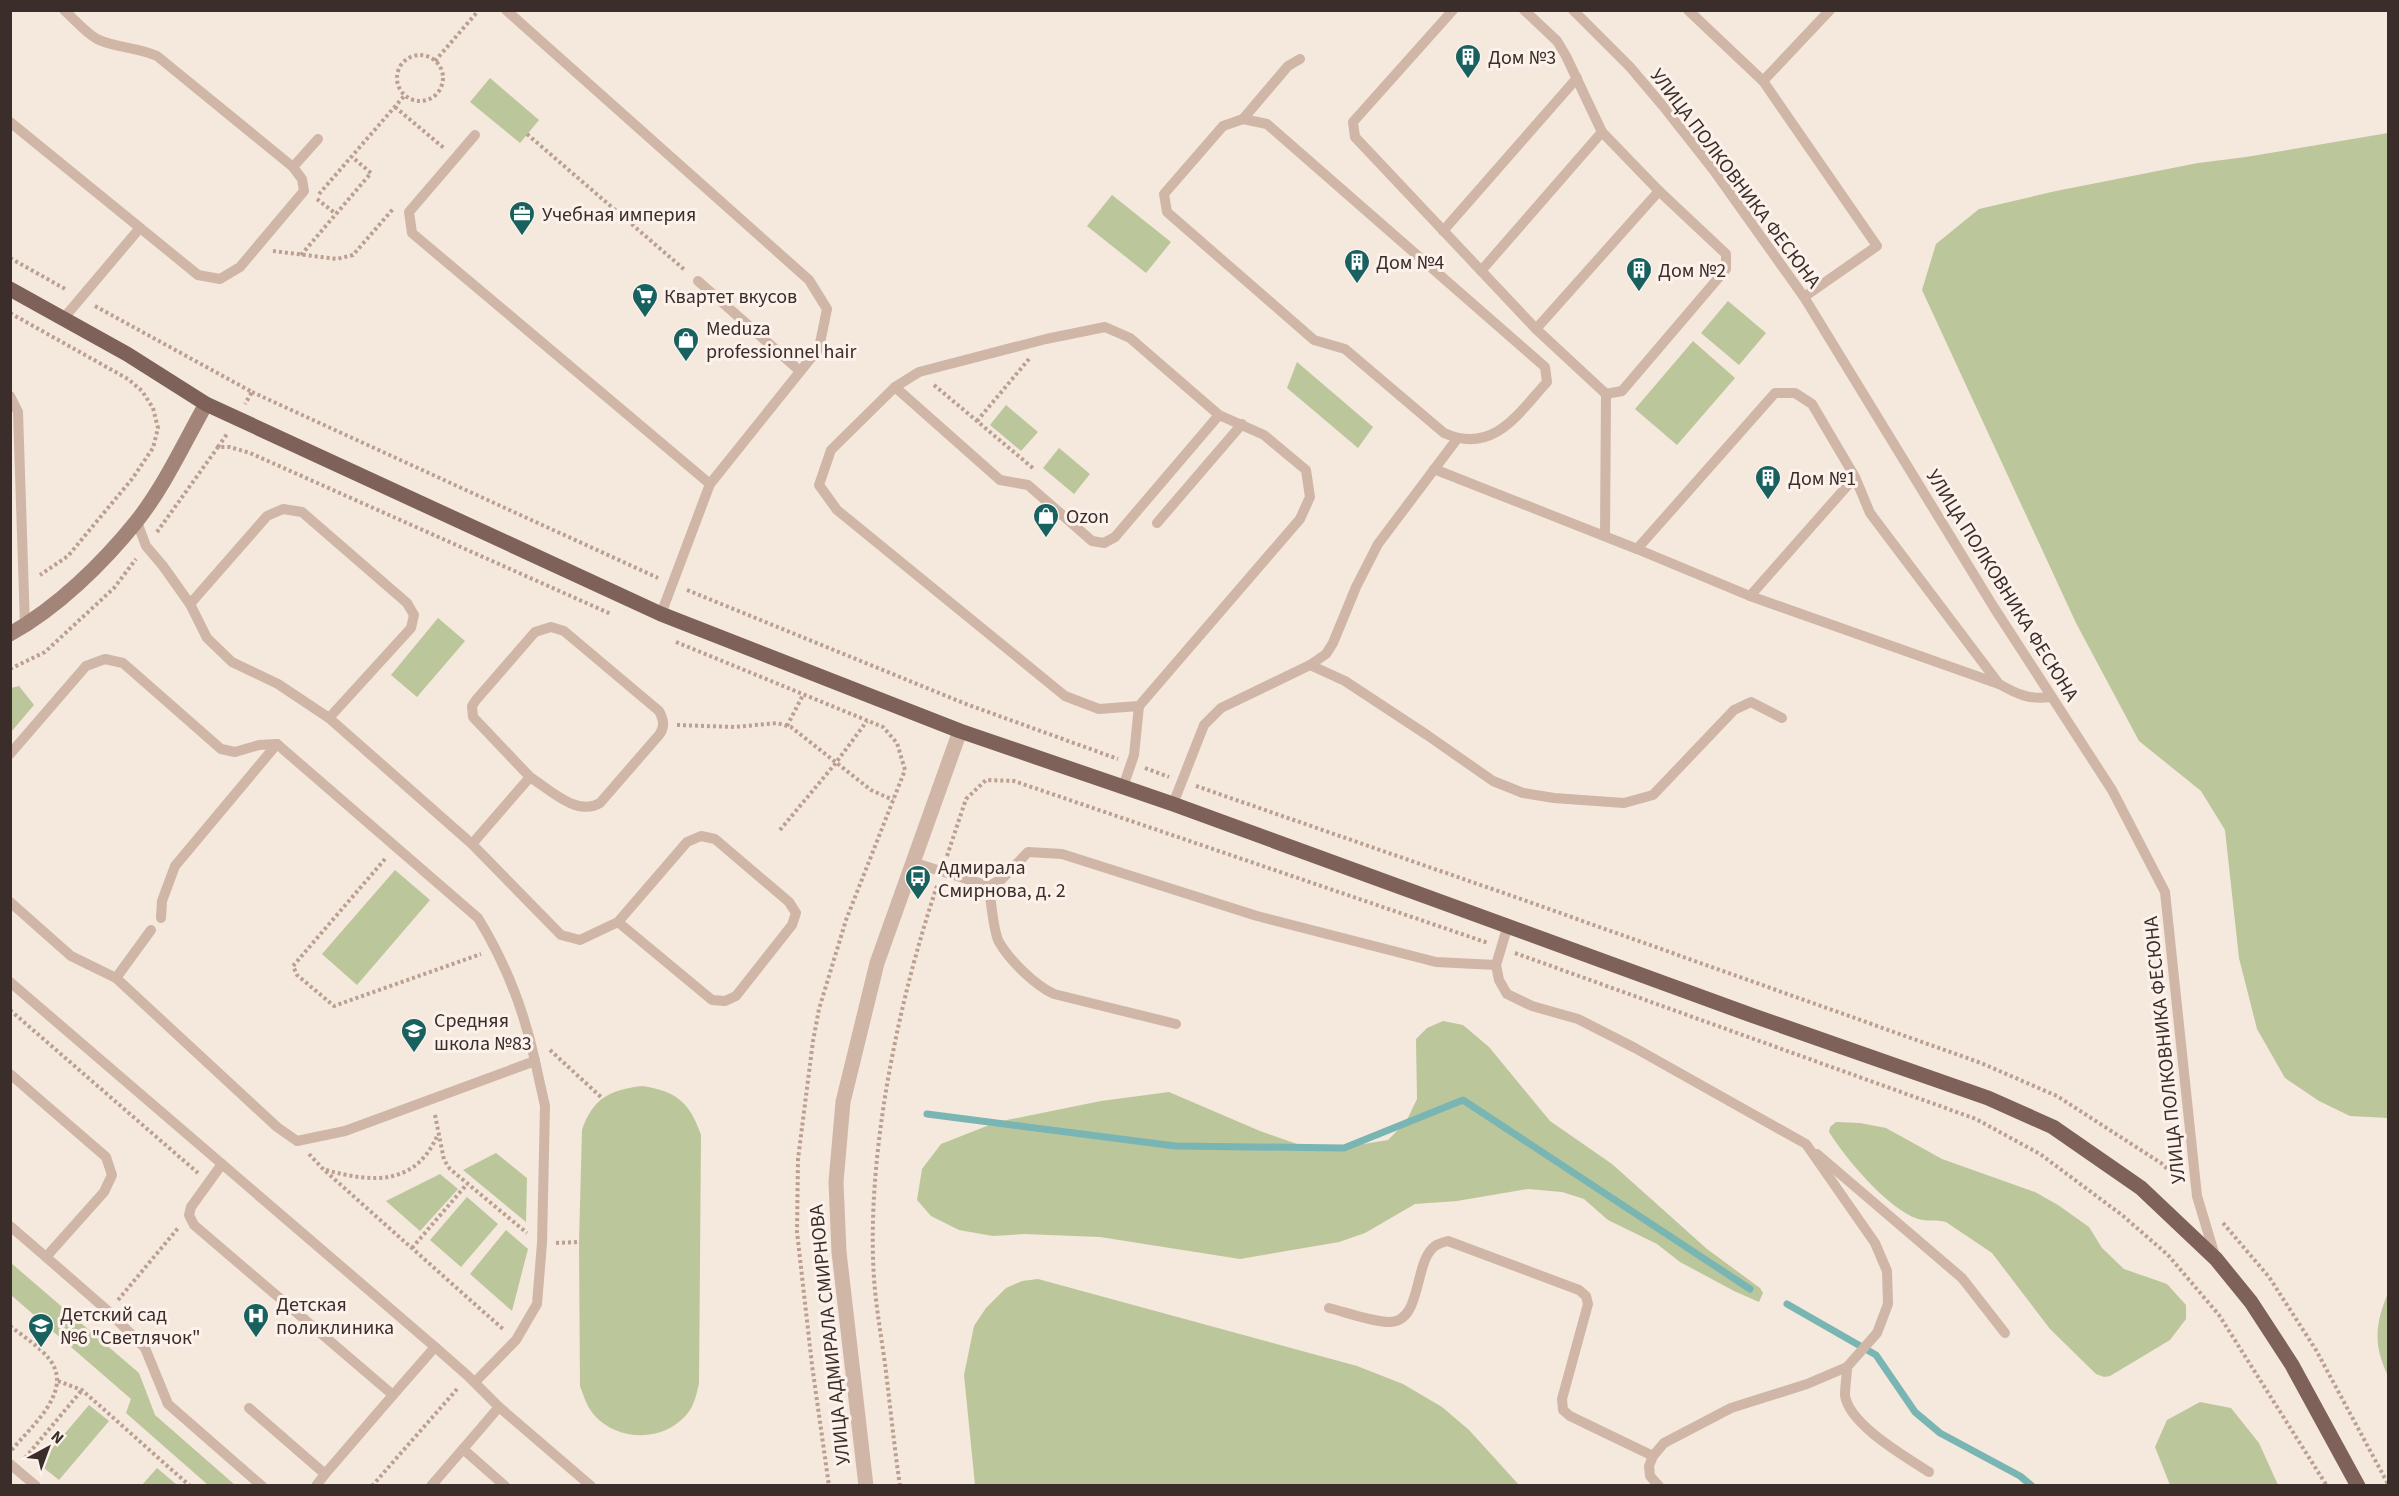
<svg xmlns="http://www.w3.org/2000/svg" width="2399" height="1496" viewBox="0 0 2399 1496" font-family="'Source Sans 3',sans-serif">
<rect width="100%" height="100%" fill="#f5e8dd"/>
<g fill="#bbc69b">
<polygon points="490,78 539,120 520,143 470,102"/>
<polygon points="2388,133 2388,1118 2350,1116 2319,1101 2285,1078 2257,1029 2239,958 2225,830 2201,791 2139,741 2076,623 1922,290 1936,244 1979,209 2056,191 2198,163 2246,157"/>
<polygon points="1112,195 1171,242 1146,273 1087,226"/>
<polygon points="1728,301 1766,333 1739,365 1701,333"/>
<polygon points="1693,341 1735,378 1677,445 1635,409"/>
<polygon points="1297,362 1373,427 1358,448 1287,388"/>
<polygon points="1006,405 1038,432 1021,451 990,425"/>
<polygon points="1059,448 1090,474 1074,494 1043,468"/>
<polygon points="438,618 465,641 417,697 391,675"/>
<polygon points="19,686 34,705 11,732 11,688"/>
<polygon points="395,870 430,900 357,985 322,954"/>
<polygon points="1443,1021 1463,1025 1489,1047 1550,1121 1612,1164 1707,1249 1760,1288 1763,1293 1759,1302 1734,1291 1680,1262 1657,1244 1608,1220 1584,1199 1562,1192 1528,1189 1457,1201 1415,1204 1365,1233 1339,1242 1240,1259 1100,1237 1024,1234 993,1236 959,1230 931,1216 917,1200 922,1169 941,1144 997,1122 1101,1101 1169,1092 1260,1131 1297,1144 1333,1149 1388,1140 1406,1122 1417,1099 1416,1039 1427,1028"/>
<path d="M642 1086C677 1091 690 1103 701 1135L699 1383C697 1392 695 1402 690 1410 668 1442 620 1443 595 1416 587 1407 584 1397 580 1386L579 1242 582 1130C593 1098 610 1090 642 1086Z"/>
<path d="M1836 1122 1860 1123 1886 1128 1942 1159 2035 1192 2058 1205 2089 1227 2102 1248 2124 1269 2167 1284 2186 1305V1319L2170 1340 2110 1376 2104 1377 2096 1374 2050 1329 1992 1253 1946 1222C1936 1219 1927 1222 1918 1219 1888 1209 1846 1159 1829 1132L1830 1127Z"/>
<polygon points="496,1153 527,1178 526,1222 463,1170"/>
<polygon points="440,1174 458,1189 420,1231 386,1201"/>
<polygon points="467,1197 498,1224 461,1267 430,1240"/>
<polygon points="506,1230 528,1249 512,1311 470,1274"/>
<polygon points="11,1263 139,1373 155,1415 235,1485 208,1485 126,1413 131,1399 11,1295"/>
<polygon points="1038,1279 1357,1366 1403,1384 1442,1407 1469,1430 1519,1485 975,1485 964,1375 974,1326 986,1308 1006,1288 1022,1281"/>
<path d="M2388 1293V1376C2373 1345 2375 1324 2388 1293Z"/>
<polygon points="2200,1402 2231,1408 2259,1443 2278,1485 2170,1485 2155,1447 2167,1420"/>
<polygon points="89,1405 109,1421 59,1480 39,1464"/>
<polygon points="157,1468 177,1485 142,1485"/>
</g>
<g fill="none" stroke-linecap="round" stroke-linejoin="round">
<g stroke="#79b5b2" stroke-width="7">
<polyline points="927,1114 1175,1146 1344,1148 1463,1100 1750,1289"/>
<polyline points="1787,1304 1876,1355 1915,1412 1940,1433 2020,1476 2032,1486"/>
</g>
<g stroke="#bba091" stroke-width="4" stroke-dasharray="3 3" stroke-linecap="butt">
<circle cx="420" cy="78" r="23"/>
<polyline points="435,61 479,10"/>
<polyline points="395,107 445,149"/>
<polyline points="527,134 686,271"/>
<polyline points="319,194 405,95"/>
<polyline points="317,199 336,214"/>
<polyline points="273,251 337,259 353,255 393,209"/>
<polyline points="301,255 371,173 352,157"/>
<polyline points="10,258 67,290"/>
<polyline points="95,306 252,392 245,404"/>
<polyline points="10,313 128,379 142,391 153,408 158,428 153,448 132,479 68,556 40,575"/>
<polyline points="934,385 1034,469"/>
<polyline points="252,392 658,578"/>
<polyline points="977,421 1029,359"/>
<polyline points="218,447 227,434"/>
<polyline points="157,532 218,447 230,447 250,453 611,614"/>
<polyline points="687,590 966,704 1118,759"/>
<polyline points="676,642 883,727 897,743 905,770 846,920 819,1009 813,1041 798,1159 797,1232 812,1365 829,1486"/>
<polyline points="10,669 45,652 114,588 136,559"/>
<polyline points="677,725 735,727 777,723 791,727 871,790 893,800"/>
<polyline points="787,726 803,695"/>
<polyline points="1145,768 1169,777"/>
<polyline points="1196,786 1518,898 1981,1063 2057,1096 2161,1163 2179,1180"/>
<polyline points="780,830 835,764 867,721"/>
<polyline points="947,856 966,799 986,780 1014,781 1488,943"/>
<polyline points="385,859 293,966 297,975 334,1006 481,954"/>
<polyline points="1515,953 1976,1119 2040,1154 2122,1215 2168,1255 2219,1315 2327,1486"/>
<polyline points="10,1010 198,1173"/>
<polyline points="550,1050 602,1098"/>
<polyline points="435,1115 444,1160 450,1169 527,1233"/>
<polyline points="309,1154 324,1170 504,1330"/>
<path d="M326 1170C373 1183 416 1186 438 1134"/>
<polyline points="2223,1223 2269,1277 2316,1350 2388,1484"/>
<polyline points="556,1243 579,1242"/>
<polyline points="412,1248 467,1184"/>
<polyline points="118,1300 179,1227"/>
<path d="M10 1326C23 1336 40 1347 50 1360 74 1392 30 1427 11 1451"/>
<polyline points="58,1381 82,1390 190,1486"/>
<polyline points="25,1458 82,1390"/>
<polyline points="372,1486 458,1388"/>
<path d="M900 1486C894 1445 890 1404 885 1364 881 1335 876 1307 874 1278 866 1156 898 1002 937 886"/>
</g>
<g stroke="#cfb6a7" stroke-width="10">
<polyline points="506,10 809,280 827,309 819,348 710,484 661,614"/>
<polyline points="1453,10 1353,122 1355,137 1536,329 1606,394 1622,391 1726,269 1726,254 1659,191 1536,329"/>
<polyline points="1573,10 1630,67 1663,106 1715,172 1804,297 1993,606 2112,790 2165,892 2197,1196 2215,1256"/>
<polyline points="1688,10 1763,81 1877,246 1804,297"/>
<polyline points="1763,81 1830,10"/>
<path d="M1243 119 1267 124 1545 367 1547 382C1518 414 1493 455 1444 433L1345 349 1314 340 1167 212 1164 194 1223 126Z"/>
<polyline points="1243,119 1288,66 1300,59"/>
<path d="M10 122 198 275 220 279 240 267 304 191 302 179 293 167 157 56C138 47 115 48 97 39 85 32 74 19 64 10"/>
<polyline points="1602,132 1659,191"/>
<polyline points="475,135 409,212 412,233 710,484"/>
<polyline points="293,167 318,139"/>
<polyline points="1443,231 1577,78"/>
<polyline points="1481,271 1602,132 1566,56 1557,41 1524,10"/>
<polyline points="698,281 800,371"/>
<polyline points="63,319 139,229"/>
<polygon points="1105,327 1130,338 1219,415 1264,435 1306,470 1310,497 1300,519 1139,706 1099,709 1065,696 837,510 819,485 831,450 895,387 919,372 1046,339"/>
<polyline points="895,387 1000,480 1028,485 1092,541 1104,543 1115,537 1219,415"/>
<polyline points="10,396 18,412 25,626"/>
<polyline points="1434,469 1637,549"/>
<path d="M1855 477 1750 596 1637 549 1775 393H1795L1812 404 1855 477 1870 513 1999 684C2017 694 2029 700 2050 697"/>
<path d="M137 522 146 546 163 566 190 604 207 638 232 662 278 684 329 718 472 844 530 777C549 789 577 817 600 803L659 735C665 727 664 720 659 711L564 631 551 627 535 632 476 700 472 706 473 717 530 777"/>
<polyline points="1157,523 1242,424"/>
<polyline points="1605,535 1606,394"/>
<polyline points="1750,596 1999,684"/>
<polyline points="190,604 267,516 283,509 302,512 407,603 414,615 411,628 329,718"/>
<polyline points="1310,665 1345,681 1427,735 1493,781 1523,793 1554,798 1624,803 1653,795 1734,710 1751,702 1782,718"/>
<path d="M10 754 86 666 105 659 123 663 221 749 235 752 259 745 277 744 478 918C505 962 524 1010 535 1061L345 1131 297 1141 277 1127 116 978 71 956 10 902"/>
<polyline points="1123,787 1134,755 1139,706"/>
<polyline points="1173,804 1204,725 1221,708 1310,665 1326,654 1333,643 1356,587 1378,544 1457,439"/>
<polyline points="472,844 561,935 580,940 618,922 687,842 701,836 715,839 789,902 796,913 792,925 736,996 725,1001 712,1000 618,922"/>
<polyline points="912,862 989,886 1002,879 1028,852 1062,854 1257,916 1436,962 1496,965"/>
<path d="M989 886C991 900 993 931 999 942 1010 961 1035 985 1054 994L1176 1024"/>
<polyline points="161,918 162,901 175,866 277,744"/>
<polyline points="1508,925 1496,965 1499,980 1507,994 1532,1006 1578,1019 1635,1048 1806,1144 1875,1243 1887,1271 1888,1304 1877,1333 1847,1367 1807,1384 1731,1408 1664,1443 1653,1456 1649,1466 1650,1476 1659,1486"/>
<polyline points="116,978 151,930"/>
<polyline points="10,982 435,1347 393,1395"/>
<polyline points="10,1074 106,1157 112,1175 104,1192 46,1257 10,1226"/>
<polyline points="1817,1154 1962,1278 2005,1333"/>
<polyline points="222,1164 191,1207 189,1215 194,1225 393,1395 325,1474 249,1408"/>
<polyline points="46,1257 108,1311 145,1348 168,1404 262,1486"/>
<path d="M1329 1308C1345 1312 1373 1322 1389 1322 1423 1322 1413 1262 1435 1246 1438 1244 1444 1242 1448 1241L1579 1290 1586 1296 1588 1304 1562 1399 1563 1410 1570 1416 1653 1456"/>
<polyline points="435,1347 468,1376 499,1407 463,1449 505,1486"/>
<path d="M1847 1367C1847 1375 1845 1386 1845 1395 1848 1424 1906 1457 1929 1472"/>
<polyline points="475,1382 516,1340 537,1304 542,1243 545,1106 535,1061"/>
<polyline points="499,1407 591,1486"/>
<polyline points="10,1464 36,1486"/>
<polyline points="316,1486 325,1474"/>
<polyline points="431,1486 463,1449"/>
</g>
<polyline stroke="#cfb6a7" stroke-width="15" points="866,1486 839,1252 836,1182 843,1102 877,963 960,731"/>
<path stroke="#a38478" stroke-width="15" d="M10 634C57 608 103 563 136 522 164 487 184 443 206 404"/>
<polyline stroke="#7e6158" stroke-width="15" points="10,289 127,354 206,404 661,614 960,731 1173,804 1751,1015 1988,1098 2053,1127 2141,1188 2216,1259 2251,1302 2292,1365 2358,1486"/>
</g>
<defs>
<symbol id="building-pin" viewBox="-11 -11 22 30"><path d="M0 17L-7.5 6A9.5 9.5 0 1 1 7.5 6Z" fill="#19615f" stroke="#fcf2eb"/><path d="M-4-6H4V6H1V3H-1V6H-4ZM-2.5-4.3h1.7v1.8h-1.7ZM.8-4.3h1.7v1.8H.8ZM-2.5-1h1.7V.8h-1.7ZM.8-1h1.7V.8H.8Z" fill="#fff"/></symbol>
<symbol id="office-pin" viewBox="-11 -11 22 30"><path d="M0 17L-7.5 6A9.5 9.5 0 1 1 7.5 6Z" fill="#19615f" stroke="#fcf2eb"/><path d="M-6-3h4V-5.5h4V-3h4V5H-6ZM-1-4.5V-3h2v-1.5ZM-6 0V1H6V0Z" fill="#fff"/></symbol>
<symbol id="supermarket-pin" viewBox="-11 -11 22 30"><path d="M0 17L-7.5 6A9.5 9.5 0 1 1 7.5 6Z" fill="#19615f" stroke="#fcf2eb"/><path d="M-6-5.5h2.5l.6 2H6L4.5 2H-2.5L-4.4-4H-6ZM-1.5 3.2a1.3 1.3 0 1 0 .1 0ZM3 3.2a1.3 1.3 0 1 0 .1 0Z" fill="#fff"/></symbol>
<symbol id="shop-pin" viewBox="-11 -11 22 30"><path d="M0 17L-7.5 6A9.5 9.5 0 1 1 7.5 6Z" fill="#19615f" stroke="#fcf2eb"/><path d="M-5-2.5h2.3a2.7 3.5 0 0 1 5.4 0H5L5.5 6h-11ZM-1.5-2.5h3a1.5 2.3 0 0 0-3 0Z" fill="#fff"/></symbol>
<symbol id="bus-pin" viewBox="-11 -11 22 30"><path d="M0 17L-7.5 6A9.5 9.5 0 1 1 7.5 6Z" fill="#19615f" stroke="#fcf2eb"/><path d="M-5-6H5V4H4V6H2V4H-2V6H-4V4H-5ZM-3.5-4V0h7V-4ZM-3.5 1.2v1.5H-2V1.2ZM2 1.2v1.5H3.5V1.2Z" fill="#fff"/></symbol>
<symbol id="school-pin" viewBox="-11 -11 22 30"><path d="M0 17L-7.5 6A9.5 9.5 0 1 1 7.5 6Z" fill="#19615f" stroke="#fcf2eb"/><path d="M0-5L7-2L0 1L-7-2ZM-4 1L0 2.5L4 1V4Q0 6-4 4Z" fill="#fff"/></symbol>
<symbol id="hospital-pin" viewBox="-11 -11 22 30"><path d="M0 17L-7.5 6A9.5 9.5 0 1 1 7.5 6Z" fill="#19615f" stroke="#fcf2eb"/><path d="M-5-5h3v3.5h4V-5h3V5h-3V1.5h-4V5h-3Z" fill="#fff"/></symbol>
</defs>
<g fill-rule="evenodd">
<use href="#building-pin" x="1453" y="42" width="30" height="40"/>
<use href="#office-pin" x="507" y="199" width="30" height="40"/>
<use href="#building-pin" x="1342" y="247" width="30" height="40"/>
<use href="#building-pin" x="1624" y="255" width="30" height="40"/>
<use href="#supermarket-pin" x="630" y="281" width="30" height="40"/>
<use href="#shop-pin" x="671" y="325" width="30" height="40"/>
<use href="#building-pin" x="1753" y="463" width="30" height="40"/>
<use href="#shop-pin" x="1031" y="501" width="30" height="40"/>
<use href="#bus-pin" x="903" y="863" width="30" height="40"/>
<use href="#school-pin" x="399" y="1016" width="30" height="40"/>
<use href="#hospital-pin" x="241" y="1301" width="30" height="40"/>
<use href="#school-pin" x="26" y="1311" width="30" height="40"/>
</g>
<g text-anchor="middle" stroke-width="6" stroke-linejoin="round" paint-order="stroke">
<g font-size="20" fill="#3b2d29" stroke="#fcf2eb" text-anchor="start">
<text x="1488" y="64">Дом №3</text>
<text x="542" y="221">Учебная империя</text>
<text x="1376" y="269">Дом №4</text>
<text x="1658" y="277">Дом №2</text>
<text x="664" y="303">Квартет вкусов</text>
<text x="706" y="335">Meduza<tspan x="706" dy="23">professionnel hair</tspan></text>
<text x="1788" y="485">Дом №1</text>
<text x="1066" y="523">Ozon</text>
<text x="938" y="874">Адмирала<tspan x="938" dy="23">Смирнова, д. 2</tspan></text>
<text x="434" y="1027">Средняя<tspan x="434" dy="23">школа №83</tspan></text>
<text x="276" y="1311">Детская<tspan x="276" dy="23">поликлиника</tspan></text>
<text x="60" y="1321">Детский сад<tspan x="60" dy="23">№6 "Светлячок"</tspan></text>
</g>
<g font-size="20" fill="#3b2d29" stroke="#fcf2eb">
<text transform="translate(1736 178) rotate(53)" y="7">УЛИЦА ПОЛКОВНИКА ФЕСЮНА</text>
<text transform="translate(2003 585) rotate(58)" y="7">УЛИЦА ПОЛКОВНИКА ФЕСЮНА</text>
<text transform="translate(2164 1050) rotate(-96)" y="7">УЛИЦА ПОЛКОВНИКА ФЕСЮНА</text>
<text transform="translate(829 1335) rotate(-96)" y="7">УЛИЦА АДМИРАЛА СМИРНОВА</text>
</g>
</g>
<rect width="2399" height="1496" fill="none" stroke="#3b2d29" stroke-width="24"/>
<g transform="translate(48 1448) rotate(41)" stroke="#fcf2eb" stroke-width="4.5" paint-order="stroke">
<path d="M0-4.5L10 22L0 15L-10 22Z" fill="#3b2d29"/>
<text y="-9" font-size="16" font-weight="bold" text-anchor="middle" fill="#3b2d29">N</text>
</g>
</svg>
